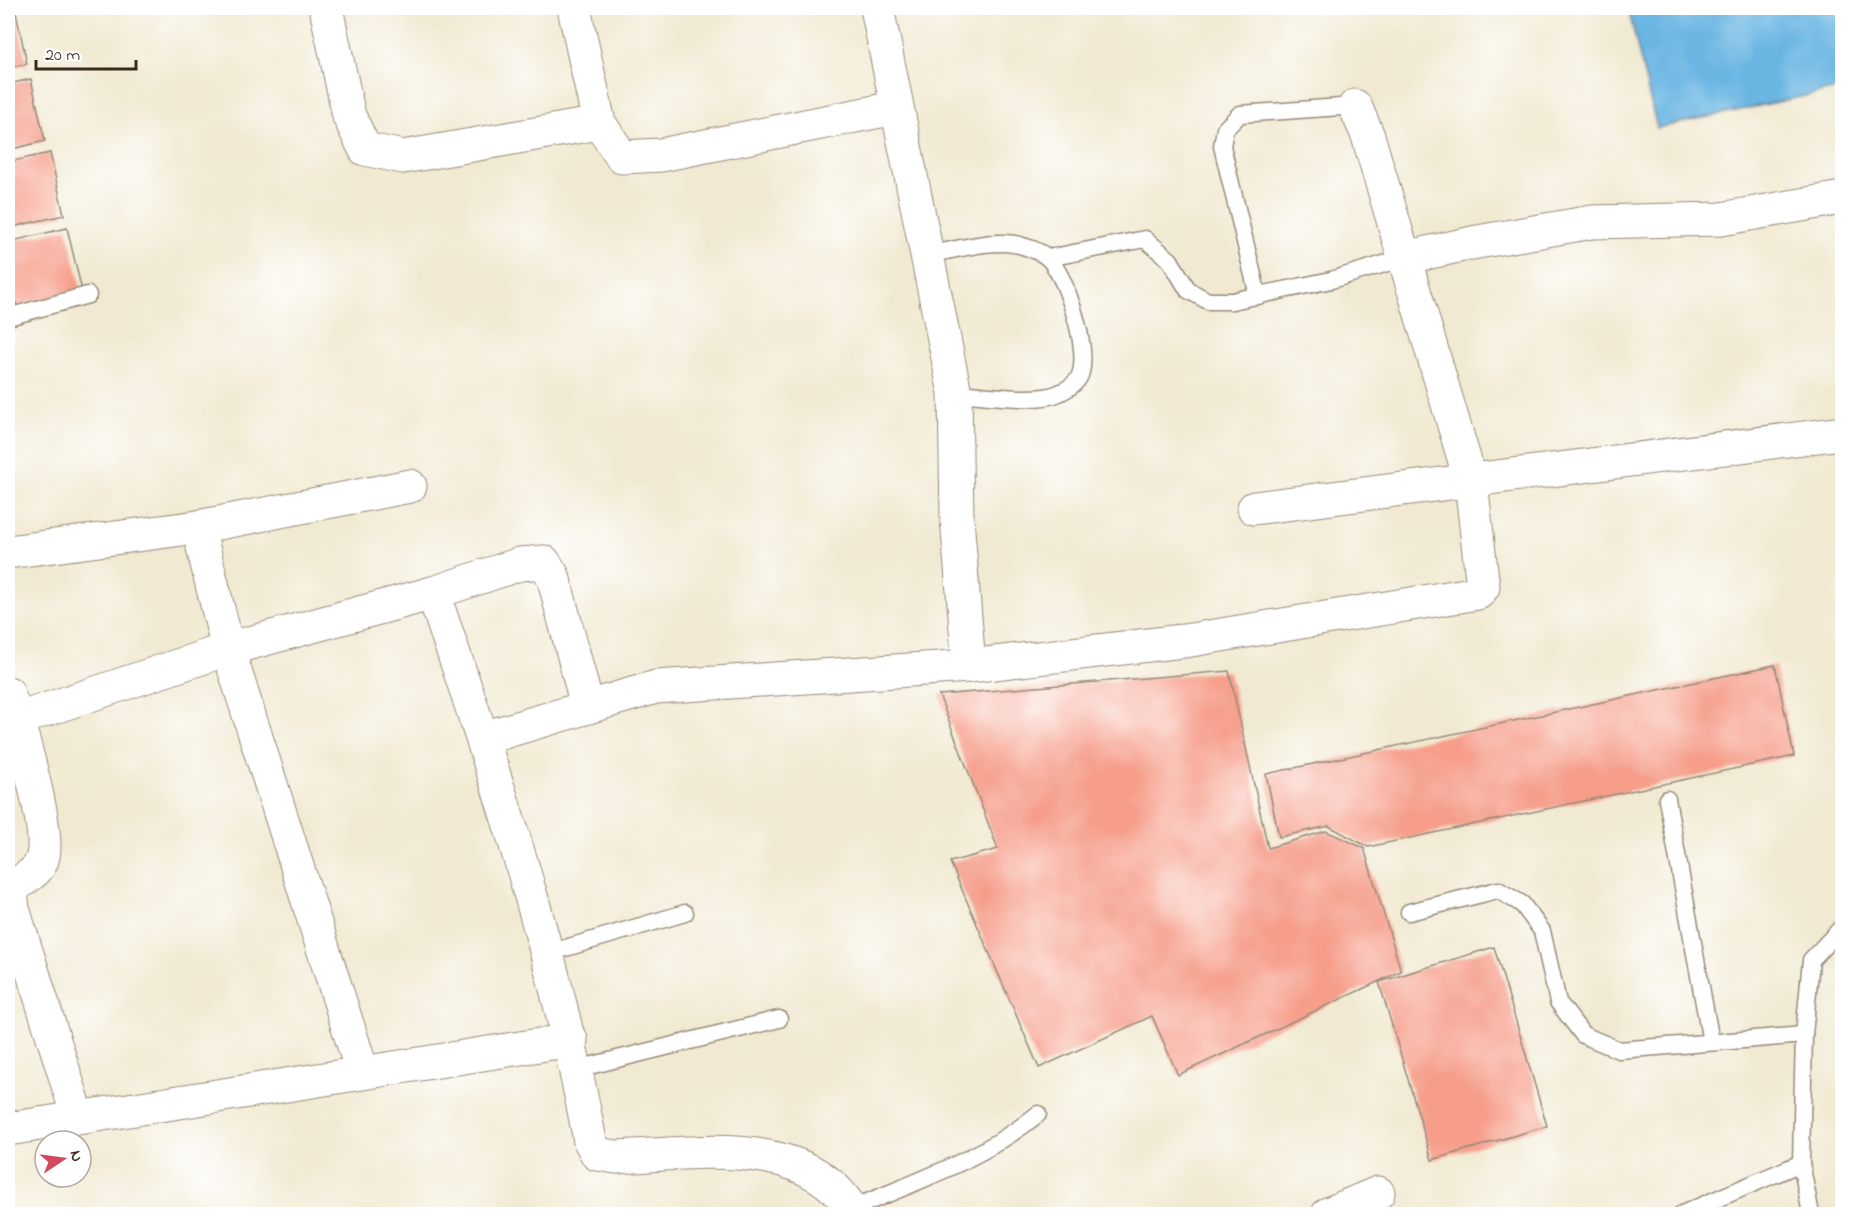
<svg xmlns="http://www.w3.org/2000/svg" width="1850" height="1222" viewBox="0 0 1850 1222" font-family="'Indie Flower',sans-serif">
<rect width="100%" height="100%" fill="#fff"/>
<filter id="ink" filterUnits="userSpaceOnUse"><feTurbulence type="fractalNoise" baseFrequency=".0167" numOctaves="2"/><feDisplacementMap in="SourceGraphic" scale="12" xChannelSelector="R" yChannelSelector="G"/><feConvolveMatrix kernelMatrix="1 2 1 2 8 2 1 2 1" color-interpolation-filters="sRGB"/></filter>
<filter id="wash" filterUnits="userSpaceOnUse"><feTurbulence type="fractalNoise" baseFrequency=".008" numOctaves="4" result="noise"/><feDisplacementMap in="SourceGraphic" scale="24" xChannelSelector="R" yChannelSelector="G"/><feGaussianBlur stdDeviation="1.35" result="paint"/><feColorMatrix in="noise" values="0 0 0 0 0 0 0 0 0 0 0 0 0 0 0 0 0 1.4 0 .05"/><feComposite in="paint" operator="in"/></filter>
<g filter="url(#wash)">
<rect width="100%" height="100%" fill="#f1e9d1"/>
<polygon fill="#6ab6e3" stroke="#527080" stroke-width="1.5" points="1628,8 1842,8 1842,88 1657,128"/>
<g id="blocks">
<g fill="#f69e8a">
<polygon points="8,8 15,8 27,64 8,68"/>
<polygon points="31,79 45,141 8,150 8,84"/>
<polygon points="50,153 64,215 8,228 8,162"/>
<polygon points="67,228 82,291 17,306 8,265 8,242"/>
<polygon points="1775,665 1794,756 1368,847 1329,826 1279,837 1266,774"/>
<polygon points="1229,671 1268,848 1326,831 1364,848 1401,971 1178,1075 1152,1016 1039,1068 950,862 998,849 939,695"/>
<polygon points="1494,947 1547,1126 1432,1160 1379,982"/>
</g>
</g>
</g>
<g filter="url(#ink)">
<use href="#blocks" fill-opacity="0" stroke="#968a78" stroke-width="1.5"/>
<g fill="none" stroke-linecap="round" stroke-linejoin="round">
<defs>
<g id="lane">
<path d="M927 255C957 250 997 236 1026 247 1033 249 1045 254 1050 260 1067 281 1088 345 1081 372 1079 382 1068 389 1059 393 1037 404 981 394 955 393"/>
<polyline points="1048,258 1145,239 1170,260 1188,290 1208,301 1232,301 1331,280 1404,258"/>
<polyline points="1258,296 1222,146 1225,129 1240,114 1355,106"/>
<polyline points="8,317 88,295"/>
<polyline points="1667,799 1711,1042"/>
<polyline points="1409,912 1498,890 1522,904 1542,931 1558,1002 1583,1035 1619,1050 1804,1035"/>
<polyline points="545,954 685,913"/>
<polyline points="577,1069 779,1019"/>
<path d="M851 1209C915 1182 983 1159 1038 1114"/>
<polyline points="1682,1214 1801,1163"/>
<polyline points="1811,1214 1801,1163 1804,1035 1811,960 1842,927"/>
</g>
<g id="street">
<polyline points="326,8 349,116 365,149 403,157 599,123"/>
<polyline points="574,8 599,123 622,157 661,155 895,108"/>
<polyline points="877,8 955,393 957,518 969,666"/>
<polyline points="1404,258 1472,243 1592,222 1721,219 1842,198"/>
<polyline points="1254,508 1842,433"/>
<polyline points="198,527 228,649 362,1071"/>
<polyline points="8,552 198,527 410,486"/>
<path d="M433 593C495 772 555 954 590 1141L597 1154 616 1157C693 1154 811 1133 854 1214"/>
<path d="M8 693C19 723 50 828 43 856 39 876 21 876 11 892L13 909 78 1117"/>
<polyline points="18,719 228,649 433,593 520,564 544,562 553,576 587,706"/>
<polyline points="483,738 656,687 969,666 1191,640 1478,593 1483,587 1471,482 1368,136 1355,106"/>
<polyline points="8,1129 571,1040"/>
<polyline points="1328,1214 1378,1193"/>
</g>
</defs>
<use href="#lane" stroke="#968a78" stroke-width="19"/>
<use href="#street" stroke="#968a78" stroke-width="35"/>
<use href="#lane" stroke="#fff" stroke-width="16"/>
<use href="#street" stroke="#fff" stroke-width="33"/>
</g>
</g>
<rect width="1850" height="1222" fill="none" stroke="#fff" stroke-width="30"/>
<g transform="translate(63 1159) rotate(77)"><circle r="28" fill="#ffffff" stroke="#b1aaa5" stroke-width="1.5"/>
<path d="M0-4.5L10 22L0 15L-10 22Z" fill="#d1495b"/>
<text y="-9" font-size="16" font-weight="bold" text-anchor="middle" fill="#3b2a1e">N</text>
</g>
<path d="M36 60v9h100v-9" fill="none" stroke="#3b2a1e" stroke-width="3"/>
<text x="45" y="60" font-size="18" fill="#3b2a1e" stroke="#ffffff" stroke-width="4.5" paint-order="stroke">20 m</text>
</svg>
